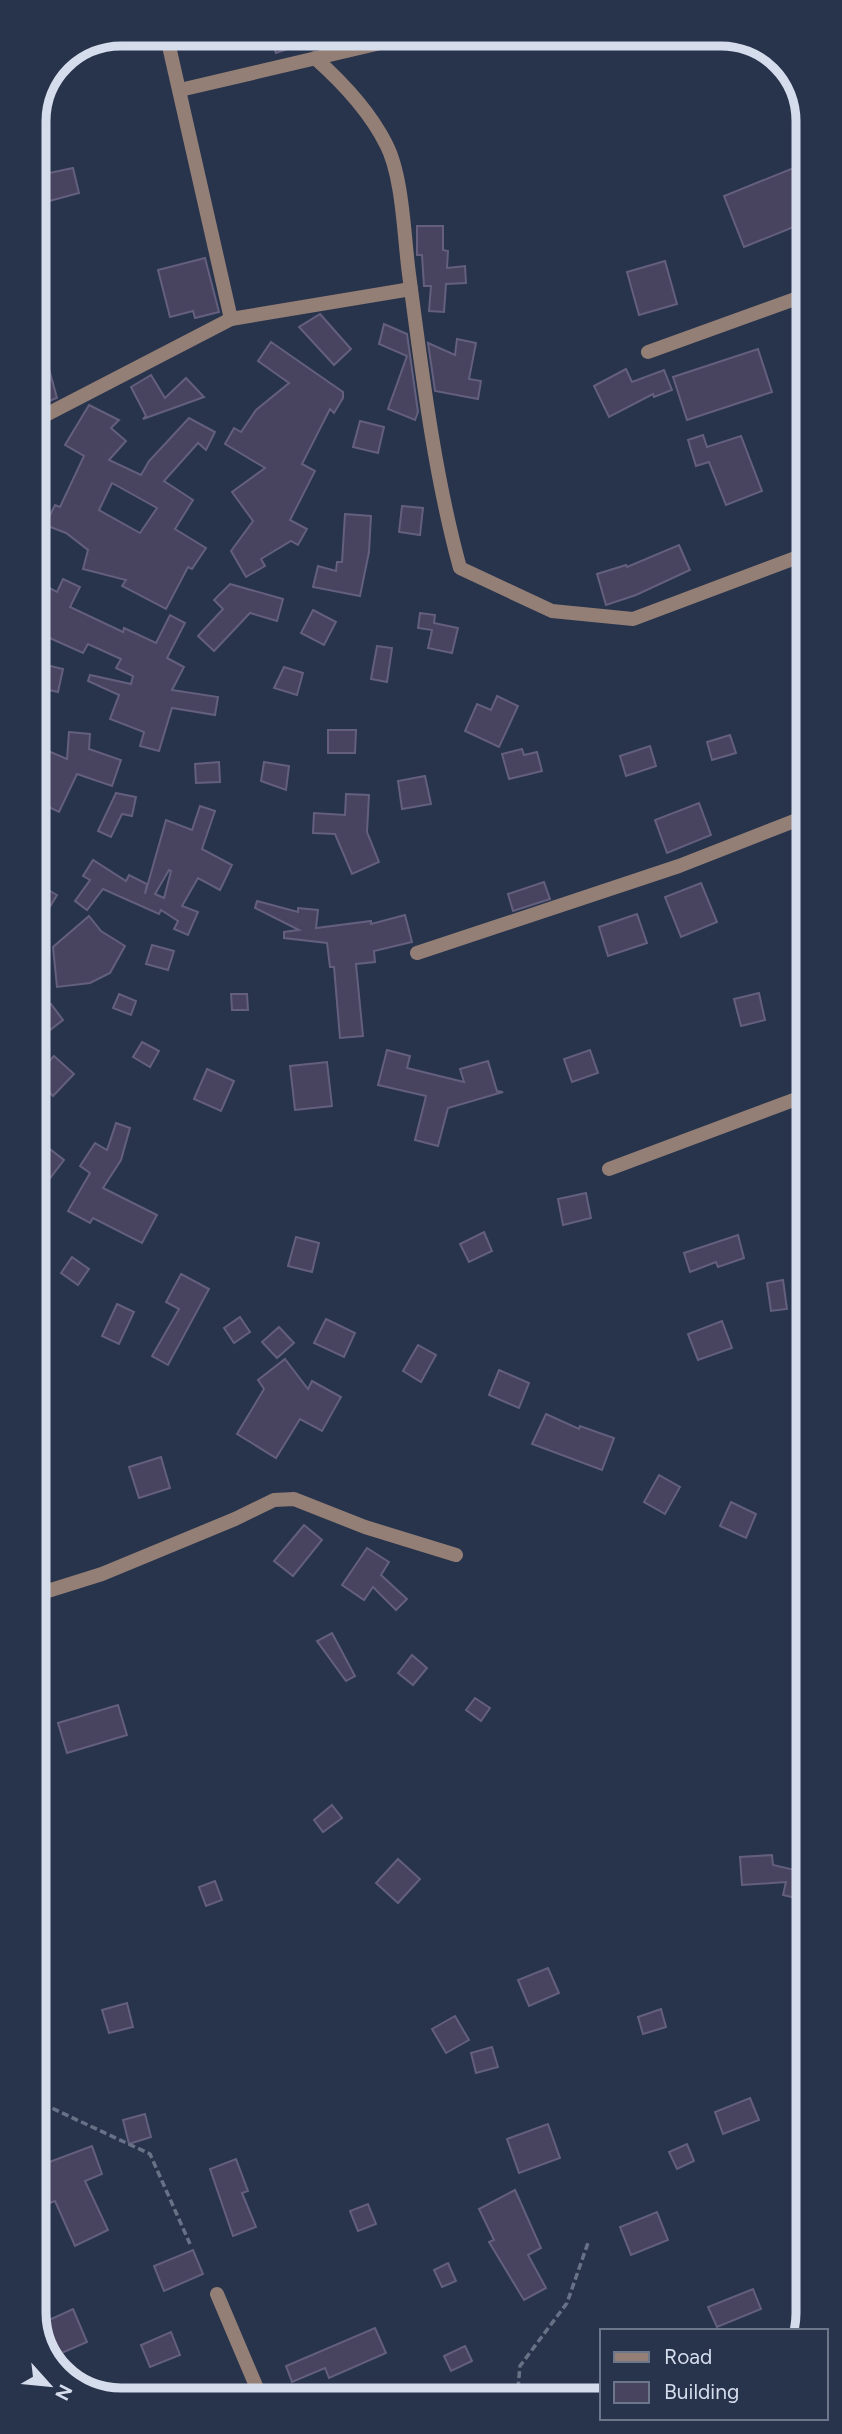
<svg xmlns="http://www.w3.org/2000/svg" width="842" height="2434" viewBox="0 0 842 2434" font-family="Figtree,sans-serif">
<rect width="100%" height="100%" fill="#28334c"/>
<g fill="#484460" stroke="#635f7d" stroke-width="2" fill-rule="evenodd">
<polygon points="269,33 325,33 325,36 276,53"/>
<polygon points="806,163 806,222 744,247 724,196"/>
<polygon points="73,168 79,193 42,203 35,176"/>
<polygon points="417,226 443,226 443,250 448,251 447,268 465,266 466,283 446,284 444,312 429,311 431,286 424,286 422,255 417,255"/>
<polygon points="205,258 219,312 195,318 193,311 170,317 158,270"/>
<polygon points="665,261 677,304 639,315 627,272"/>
<polygon points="320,314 351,349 334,365 299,327"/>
<polygon points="384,324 407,334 418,412 415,420 388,409 407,356 379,344"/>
<polygon points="457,339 476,343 469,379 481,381 478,399 435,391 428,343 455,355"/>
<polygon points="271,342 343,392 343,398 334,413 330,409 302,464 315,471 290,520 307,529 298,545 291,541 261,559 265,566 246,577 231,551 253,521 232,492 265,468 225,444 234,428 241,432 256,410 289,383 258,361"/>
<polygon points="758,349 772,392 687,420 673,377"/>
<polygon points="49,369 57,398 34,407 34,373"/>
<polygon points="626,369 632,382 664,370 672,390 654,397 653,394 609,417 594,386"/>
<polygon points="151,375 165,398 186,378 204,397 143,419 146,416 131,387"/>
<path d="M89 405 119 420 111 428 126 441 109 460 141 475 149 461 189 418 215 432 206 450 198 443 164 481 193 500 175 529 206 548 192 569 188 567 166 609 122 586 126 580 83 569 88 550 66 533 45 525 55 505 60 507 84 456 65 445ZM112 483 157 508 140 533 99 510Z"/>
<polygon points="360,421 384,427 378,453 353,447"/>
<polygon points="703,435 707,447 741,436 762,491 726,505 709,462 696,466 688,440"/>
<polygon points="402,506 423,508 420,535 399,532"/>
<polygon points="345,514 371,516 369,552 360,596 313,587 318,566 336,571 337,562 342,562"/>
<polygon points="679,545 690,570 636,595 606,605 597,574 626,565 627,567"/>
<polygon points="63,579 80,587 70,607 123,632 124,628 156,643 170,615 185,623 167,658 184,667 172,690 218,697 215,715 172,708 159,751 140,746 144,732 110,719 119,695 88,681 90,675 131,684 133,676 116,668 121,659 88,644 83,653 34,631 34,580 57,592"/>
<polygon points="230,584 283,599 277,621 250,613 214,651 198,636 223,609 214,600"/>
<polygon points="313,610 336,622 324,645 301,633"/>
<polygon points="420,613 435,615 434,623 458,628 452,653 428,648 432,630 418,628"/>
<polygon points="377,646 392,648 387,682 371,679"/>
<polygon points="42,664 63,669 58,692 36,687"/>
<polygon points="284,667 303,673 297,695 274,688"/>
<polygon points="497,696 518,706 499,747 465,731 477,704 491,710"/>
<polygon points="328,730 356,730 355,753 328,753"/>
<polygon points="69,732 90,734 89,749 121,760 112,786 77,774 59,812 34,800 34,745 67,759"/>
<polygon points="730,735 736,753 712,760 707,742"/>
<polygon points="650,746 656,766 626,776 620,756"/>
<polygon points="522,749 524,755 537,752 542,771 509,779 502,754"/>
<polygon points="219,762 220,782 196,783 195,764"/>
<polygon points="264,762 289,766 286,790 261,781"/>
<polygon points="425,776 431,804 402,809 398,781"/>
<polygon points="116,793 136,797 132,816 122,814 111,837 98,831"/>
<polygon points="346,794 369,795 367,832 379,862 352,874 335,834 313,833 314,813 345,815"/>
<polygon points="699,803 711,835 667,853 655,820"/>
<path d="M200 806 215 811 202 849 232 865 220 890 198 878 182 906 198 912 188 935 174 929 178 921 161 910 159 914 103 889 87 910 75 901 90 880 83 876 93 860 126 881 129 875 147 884 145 894 166 820 192 830ZM169 870 171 871 164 898 155 894Z"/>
<polygon points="34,882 57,895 34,933"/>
<polygon points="544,882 550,899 513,911 508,894"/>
<polygon points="701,883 717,922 681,937 665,897"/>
<polygon points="257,901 298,912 298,908 318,910 316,928 371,921 371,924 405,915 412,942 374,951 375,962 356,964 363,1036 340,1038 334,967 330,967 327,943 284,938 284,932 299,930 255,908"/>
<polygon points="637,914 647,943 608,956 599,927"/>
<polygon points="89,916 101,931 125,946 110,973 90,983 57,987 53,947"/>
<polygon points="152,945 174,951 168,970 146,964"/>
<polygon points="759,993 765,1020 741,1026 734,999"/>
<polygon points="119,994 136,1001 131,1015 113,1008"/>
<polygon points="231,994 247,994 248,1010 232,1010"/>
<polygon points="51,1004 63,1020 45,1034 35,1016"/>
<polygon points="142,1042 159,1051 150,1067 133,1057"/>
<polygon points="387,1050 410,1056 407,1068 464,1082 460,1069 488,1061 497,1091 503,1092 448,1108 438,1146 415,1140 426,1096 378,1085"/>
<polygon points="590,1050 598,1073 572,1082 564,1059"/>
<polygon points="54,1056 74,1074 53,1096 35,1076"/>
<polygon points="327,1062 332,1106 295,1110 290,1066"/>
<polygon points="207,1069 234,1081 221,1111 194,1099"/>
<polygon points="116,1123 130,1128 121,1160 103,1188 157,1215 142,1243 93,1218 90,1223 68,1211 90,1173 80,1166 95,1143 107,1150"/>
<polygon points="42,1143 64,1160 44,1186 35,1179 35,1153"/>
<polygon points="586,1193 591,1218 563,1225 558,1199"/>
<polygon points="484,1232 492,1251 469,1262 460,1244"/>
<polygon points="738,1235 744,1258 718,1267 716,1262 690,1272 684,1253"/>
<polygon points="296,1237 319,1243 312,1272 288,1266"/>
<polygon points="72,1257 89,1269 78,1285 61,1273"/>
<polygon points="181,1274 209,1289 168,1365 152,1356 179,1309 166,1302"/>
<polygon points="783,1280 787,1309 771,1311 767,1283"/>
<polygon points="117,1304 134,1312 119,1344 102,1336"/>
<polygon points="240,1317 250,1332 234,1343 224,1328"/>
<polygon points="326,1319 355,1333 344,1357 314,1343"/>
<polygon points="722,1321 732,1348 698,1360 688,1334"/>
<polygon points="279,1327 294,1343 277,1358 262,1342"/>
<polygon points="418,1345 436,1355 421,1382 403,1371"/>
<polygon points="285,1359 308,1389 312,1381 341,1397 322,1431 300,1419 276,1458 237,1434 264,1389 258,1380"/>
<polygon points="499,1370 529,1383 519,1408 489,1395"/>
<polygon points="546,1414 579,1429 580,1426 614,1438 602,1470 532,1444"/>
<polygon points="161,1457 170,1488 139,1498 129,1467"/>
<polygon points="659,1475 680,1487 665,1514 644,1502"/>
<polygon points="731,1502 756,1514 746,1538 720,1526"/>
<polygon points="304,1525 322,1540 293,1576 274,1561"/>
<polygon points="367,1548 389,1562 381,1575 407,1599 396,1610 373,1587 364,1600 342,1585"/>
<polygon points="332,1633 355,1676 346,1681 317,1641"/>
<polygon points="412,1655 427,1668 413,1685 398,1673"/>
<polygon points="475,1698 490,1708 481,1721 466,1710"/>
<polygon points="118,1705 127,1735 67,1753 58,1723"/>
<polygon points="332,1805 342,1818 323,1832 314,1820"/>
<polygon points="772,1855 773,1865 808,1873 808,1901 783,1895 786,1882 742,1885 740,1857"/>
<polygon points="398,1859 420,1879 398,1903 376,1883"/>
<polygon points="215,1881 222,1900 206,1906 199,1887"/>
<polygon points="548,1968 559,1993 529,2006 518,1980"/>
<polygon points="127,2003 133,2027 109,2033 102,2010"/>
<polygon points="661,2009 666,2027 643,2034 638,2017"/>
<polygon points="455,2016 469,2040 446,2053 432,2029"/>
<polygon points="492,2047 498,2067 476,2073 471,2053"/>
<polygon points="750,2098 759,2120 723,2134 715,2112"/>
<polygon points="145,2114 151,2137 129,2144 123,2120"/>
<polygon points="548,2124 560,2158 519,2173 507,2139"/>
<polygon points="687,2144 694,2161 677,2169 669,2152"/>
<polygon points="92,2146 102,2174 85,2181 108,2230 75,2246 55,2201 36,2208 36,2167"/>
<polygon points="236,2159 248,2191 242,2193 256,2227 233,2236 210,2169"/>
<polygon points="515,2190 541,2248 528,2255 546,2288 524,2300 489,2242 494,2240 479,2209"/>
<polygon points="368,2204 376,2224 358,2231 350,2211"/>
<polygon points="657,2212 668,2240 631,2255 620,2227"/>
<polygon points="193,2250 203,2274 164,2291 154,2266"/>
<polygon points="448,2263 456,2281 442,2287 434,2270"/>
<polygon points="753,2289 761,2309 717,2327 708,2307"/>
<polygon points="73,2309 87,2342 50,2358 36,2336 36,2326"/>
<polygon points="375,2328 386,2353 329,2378 325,2368 292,2382 286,2366"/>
<polygon points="171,2332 180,2355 150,2367 141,2345"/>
<polygon points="465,2346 472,2361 451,2371 444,2356"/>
</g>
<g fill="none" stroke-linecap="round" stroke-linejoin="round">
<g stroke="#687287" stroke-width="3.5" stroke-dasharray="7 3.5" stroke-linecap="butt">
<polyline points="43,2104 150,2154 190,2244"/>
<polyline points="517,2399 520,2366 567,2303 589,2240"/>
</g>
<g stroke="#937f76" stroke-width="14">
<path d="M315 58C342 82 370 112 386 144 403 176 404 238 409 274 422 372 434 473 460 568L552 611 633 619 806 554"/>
<polyline points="180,90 402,38"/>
<polyline points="231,319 411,289"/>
<polyline points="648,352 806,295"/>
<polyline points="34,421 231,319 166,33"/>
<polyline points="417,953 679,866 807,816"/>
<polyline points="609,1169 807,1095"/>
<polyline points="35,1595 102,1574 235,1519 274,1500 294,1499 365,1527 456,1555"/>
<polyline points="217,2294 262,2400"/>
</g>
</g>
<path d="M0 0H842V2434H0ZM121 46H721A75 75 0 0 1 796 121V2313A75 75 0 0 1 721 2388H121A75 75 0 0 1 46 2313V121A75 75 0 0 1 121 46Z" fill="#28334c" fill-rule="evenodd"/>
<path fill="none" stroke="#d5dded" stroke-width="9" d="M121 46H721A75 75 0 0 1 796 121V2313A75 75 0 0 1 721 2388H121A75 75 0 0 1 46 2313V121A75 75 0 0 1 121 46Z"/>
<rect x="600" y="2329" width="228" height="91" fill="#28334c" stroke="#6d778c" stroke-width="2"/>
<rect x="614" y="2352" width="35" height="10" fill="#937f76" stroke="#6d778c" stroke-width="2"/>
<text x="664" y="2364" font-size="21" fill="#d5dded">Road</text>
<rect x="614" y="2382" width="35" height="21" fill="#484460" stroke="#6d778c" stroke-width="2"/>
<text x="664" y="2399" font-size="21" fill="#d5dded">Building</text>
<g transform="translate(49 2385) rotate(117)" stroke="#28334c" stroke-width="5" paint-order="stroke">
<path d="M0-5L12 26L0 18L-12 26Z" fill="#d5dded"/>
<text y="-10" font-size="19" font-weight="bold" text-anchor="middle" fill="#d5dded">N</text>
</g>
</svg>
